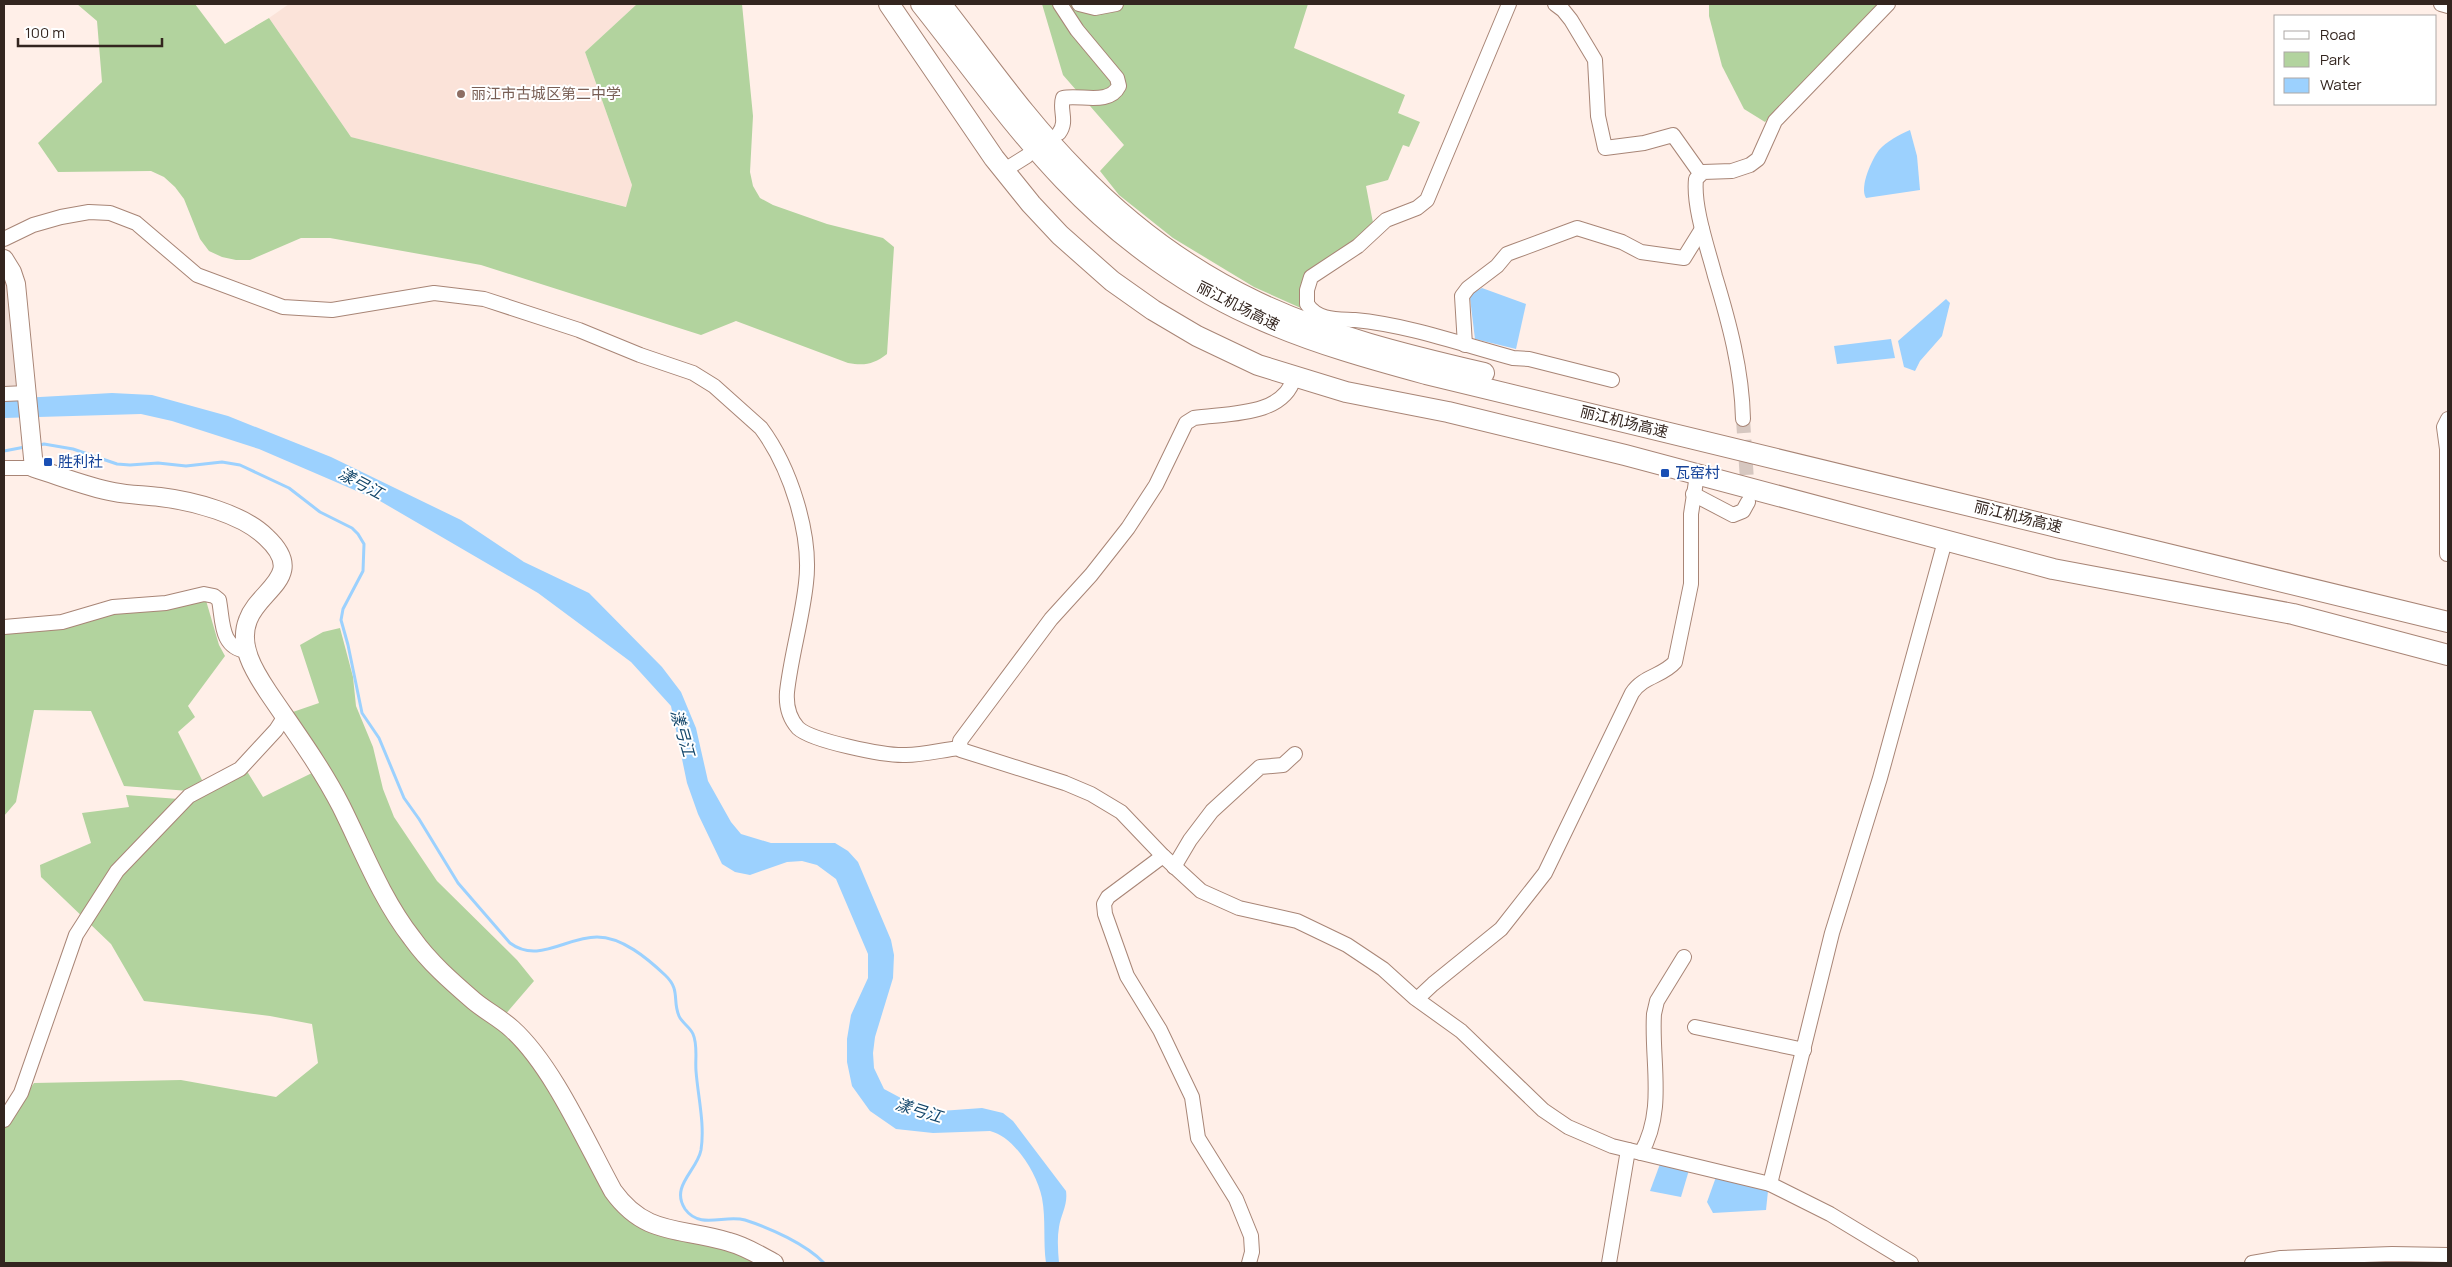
<svg xmlns="http://www.w3.org/2000/svg" width="2452" height="1267" viewBox="0 0 2452 1267" font-family="Manrope,'Noto Sans SC',sans-serif">
<rect width="100%" height="100%" fill="#ffefe8"/>
<polygon fill="#f1ded6" points="4,271 11,292 22,391 4,392"/>
<polygon fill="#fbe3d9" points="289,4 637,4 585,52 632,185 627,207 351,137 269,18"/>
<g fill="#b2d39e">
<path d="M77 4H195L225 44 269 18 351 137 626 207 632 185 585 52 637 4H742L753 116 750 172 753 186 760 198 773 205 827 224 883 238 894 247 887 354C874 364 865 366 848 363L736 321 701 335 481 265 330 238H301L250 260H236L222 257 209 251 200 239 184 199 175 187 164 177 151 171 58 172 38 143 102 82 97 21Z"/>
<polygon points="1042,4 1308,4 1294,48 1405,95 1398,113 1420,122 1409,147 1403,145 1388,180 1366,186 1374,228 1311,272 1303,309 1254,287 1173,238 1119,195 1100,171 1124,145 1063,75"/>
<polygon points="1709,4 1881,4 1765,122 1744,109 1722,66 1709,16"/>
<polygon points="205,597 219,645 225,656 188,706 195,717 178,732 203,782 189,791 124,786 91,711 34,710 16,802 4,816 4,632"/>
<polygon points="340,628 353,677 356,706 373,747 383,789 394,817 437,881 517,960 534,981 504,1016 441,964 408,923 287,714 319,703 300,645 323,632"/>
<path d="M245 768 263 797 314 772 379 902 507 1033 542 1077 629 1219C670 1247 716 1239 759 1263H4V1127L34 1083 181 1080 276 1097 318 1063 312 1024 270 1016 144 1001 111 944 41 877 40 865 91 843 82 813 129 807 126 795 192 800Z"/>
</g>
<g fill="#9cd1fe">
<path d="M1910 130 1917 156 1920 190 1866 198C1859 187 1872 159 1879 150 1886 142 1900 134 1910 130Z"/>
<polygon points="1482,288 1526,304 1516,349 1475,339 1470,298 1473,293"/>
<polygon points="1946,299 1950,303 1942,336 1920,361 1915,371 1904,367 1898,341"/>
<polygon points="1891,339 1895,358 1837,364 1834,346"/>
<path d="M112 393 152 395 228 416 331 457 461 520 524 562 589 593 662 667 681 692 696 728 708 781 731 822 741 834 771 843H835L848 851 858 862 891 940 894 955 893 978 875 1037 873 1053 874 1068 884 1089 927 1112 982 1108 1003 1113 1013 1121 1066 1191C1068 1205 1061 1214 1059 1227 1057 1239 1058 1251 1059 1263H1046C1043 1242 1046 1219 1042 1198 1037 1174 1015 1137 990 1131L933 1133 896 1129 870 1111 852 1086 847 1062V1039L851 1015 868 978V954L836 879 817 865 802 861 787 862 750 875 735 872 722 864 698 814 687 783 671 706 631 662 538 593 380 501 259 449 172 421 141 414 4 418V399Z"/>
<polygon points="1660,1164 1689,1170 1681,1197 1650,1191"/>
<polygon points="1716,1177 1768,1191 1766,1210 1713,1213 1707,1202"/>
</g>
<g fill="none" stroke-linecap="round" stroke-linejoin="round">
<g stroke="#9cd1fe" stroke-width="3">
<path d="M36 446 44 444 73 449 117 464 130 465 158 463 186 466 222 462 240 465 289 488 320 512 352 528 358 534 364 544 363 571 343 609 341 620 348 645 362 713 379 738 404 798 419 819 458 883 510 943C538 964 566 937 597 937 622 937 647 958 665 975 681 990 672 1000 679 1016 682 1023 690 1027 693 1034 698 1045 695 1059 696 1071 698 1097 705 1124 701 1150 697 1171 670 1186 685 1209 700 1230 725 1214 745 1220 770 1228 806 1244 824 1263"/>
<polyline points="4,451 25,447"/>
</g>
<polyline stroke="#d6c7c0" stroke-width="14" stroke-dasharray="14 7" stroke-linecap="butt" points="1743,419 1748,496"/>
<defs>
<g id="minor">
<polyline points="1079,4 1095,8 1116,4"/>
<path d="M1509 4 1427 200 1417 208 1386 220 1358 246 1311 277 1307 290V304C1318 321 1338 319 1355 320 1408 325 1461 344 1513 358L1529 359 1612 380"/>
<polyline points="1555,4 1563,10 1571,20 1595,60 1598,116 1605,148 1644,143 1673,135 1700,173"/>
<polyline points="2441,4 2448,6"/>
<path d="M1059 133C1068 121 1059 110 1063 98 1080 94 1109 106 1119 86L1117 78 1077 30 1060 4"/>
<polyline points="1003,171 1027,156"/>
<path d="M4 239 33 225 61 217 89 212 110 213 136 223 197 275 283 307 332 310 434 293 484 299 579 330 640 355 693 373 714 386 761 428C790 467 812 534 806 583 802 620 791 656 787 692 786 705 789 718 798 728 812 741 885 756 906 755 923 755 942 750 959 748"/>
<polyline points="1465,345 1462,296 1468,288 1497,266 1507,254 1515,251 1577,228 1622,242 1641,252 1684,258 1702,229"/>
<path d="M1294 378C1283 417 1226 413 1194 418L1186 423 1156 485 1128 528 1091 575 1051 619 960 741 961 750 1065 783 1091 794 1121 812 1163 856 1201 891 1239 908 1297 921 1347 945 1383 969 1415 998 1461 1031 1543 1110 1568 1127 1612 1146 1770 1184 1830 1214 1911 1263"/>
<polyline points="4,394 27,393"/>
<path d="M1743 419C1742 370 1729 322 1715 276 1708 249 1693 207 1696 179L1703 172 1732 171 1750 165 1758 159 1775 121 1888 4"/>
<polyline points="4,468 34,468"/>
<polyline points="1693,494 1733,515 1743,511 1748,502"/>
<polyline points="2447,554 2447,449 2444,427 2448,419"/>
<path d="M4 627 62 622 113 607 166 603 204 594 214 596 219 600C223 621 220 648 247 651"/>
<polyline points="1163,856 1108,897 1104,904 1105,914 1127,976 1160,1030 1192,1097 1198,1138 1236,1199 1251,1236 1252,1252 1249,1263"/>
<polyline points="1174,867 1190,840 1212,811 1260,767 1283,765 1295,754"/>
<path d="M1417 999 1433 984 1501 929 1545 873 1632 693C1643 676 1663 676 1675 662L1691 584V514L1697 475"/>
<polyline points="1695,1027 1804,1050"/>
<polyline points="4,1120 21,1093 76,935 117,871 189,796 240,769 276,730 285,716"/>
<path d="M1641 1153C1666 1110 1651 1061 1654 1014L1657 1001 1684 957"/>
<polyline points="1770,1184 1832,933 1880,778 1945,541"/>
<polyline points="1609,1263 1628,1150"/>
<polyline points="2252,1263 2281,1258 2392,1254 2448,1255"/>
</g>
<path id="major" d="M4 259 12 272 16 284 34 468C60 476 87 487 114 492 129 495 145 495 160 497 193 501 243 514 266 537 308 576 259 589 248 620 238 645 254 671 268 692 293 729 320 765 341 806 363 850 381 898 412 938 429 962 452 982 474 1001 486 1011 500 1018 512 1029 553 1066 586 1142 613 1191 646 1237 681 1227 729 1242 745 1246 759 1255 774 1263"/>
<g id="highway">
<polyline points="889,4 994,158 1031,204 1060,235 1112,281 1153,310 1197,336 1258,365 1346,392 1448,412 1625,455 2053,569 2293,614 2448,655"/>
<path d="M921 4C968 63 1012 126 1064 180 1119 238 1190 290 1264 321 1317 344 1371 359 1426 374L2448 622"/>
<path d="M941 4C985 60 1026 120 1077 171 1128 224 1190 270 1257 302 1329 336 1407 355 1484 373"/>
</g>
</defs>
<use href="#minor" stroke="#a88576" stroke-width="16"/>
<use href="#major" stroke="#a88576" stroke-width="20"/>
<use href="#highway" stroke="#a88576" stroke-width="22"/>
<use href="#minor" stroke="#fff" stroke-width="14"/>
<use href="#major" stroke="#fff" stroke-width="18"/>
<use href="#highway" stroke="#fff" stroke-width="20"/>
</g>
<circle fill="#8d6e63" stroke="#fff" stroke-width="2" cx="461" cy="94" r="5"/>
<g fill="#1a4fb4" stroke="#fff" stroke-width="2">
<rect x="43" y="457" width="10" height="10" rx="2.5"/>
<rect x="1660" y="468" width="10" height="10" rx="2.5"/>
</g>
<g text-anchor="middle" stroke-width="4" stroke-linejoin="round" paint-order="stroke">
<g font-size="15" fill="#785e54" stroke="#fff" text-anchor="start">
<text x="471" y="99">丽江市古城区第二中学</text>
</g>
<g font-size="15" fill="#33251f" stroke="#fff">
<text transform="translate(1238 306) rotate(27)" y="5">丽江机场高速</text>
<text transform="translate(1624 422) rotate(14)" y="5">丽江机场高速</text>
<text transform="translate(2018 517) rotate(14)" y="5">丽江机场高速</text>
</g>
<g font-size="15" fill="#164399" stroke="#fff" text-anchor="start">
<text x="58" y="467">胜利社</text>
<text x="1675" y="478">瓦窑村</text>
</g>
<g font-size="16" font-style="italic" fill="#124569" stroke="#fff">
<text transform="translate(361 483) rotate(28)" y="6">漾弓江</text>
<text transform="translate(683 733) rotate(74)" y="6">漾弓江</text>
<text transform="translate(919 1110) rotate(17)" y="6">漾弓江</text>
</g>
</g>
<rect width="2452" height="1267" fill="none" stroke="#33251f" stroke-width="10"/>
<rect x="2274" y="15" width="162" height="90" fill="#ffffff" stroke="#ada8a5"/>
<rect x="2284" y="31" width="25" height="8" fill="#ffffff" stroke="#ada8a5"/>
<text x="2320" y="40" font-size="15" fill="#33251f">Road</text>
<rect x="2284" y="52" width="25" height="15" fill="#b2d39e" stroke="#ada8a5"/>
<text x="2320" y="65" font-size="15" fill="#33251f">Park</text>
<rect x="2284" y="78" width="25" height="15" fill="#9cd1fe" stroke="#ada8a5"/>
<text x="2320" y="90" font-size="15" fill="#33251f">Water</text>
<path d="M18 38v8h144v-8" fill="none" stroke="#33251f" stroke-width="2.5"/>
<text x="25" y="38" font-size="15" fill="#33251f" stroke="#ffffff" stroke-width="4" paint-order="stroke">100 m</text>
</svg>
